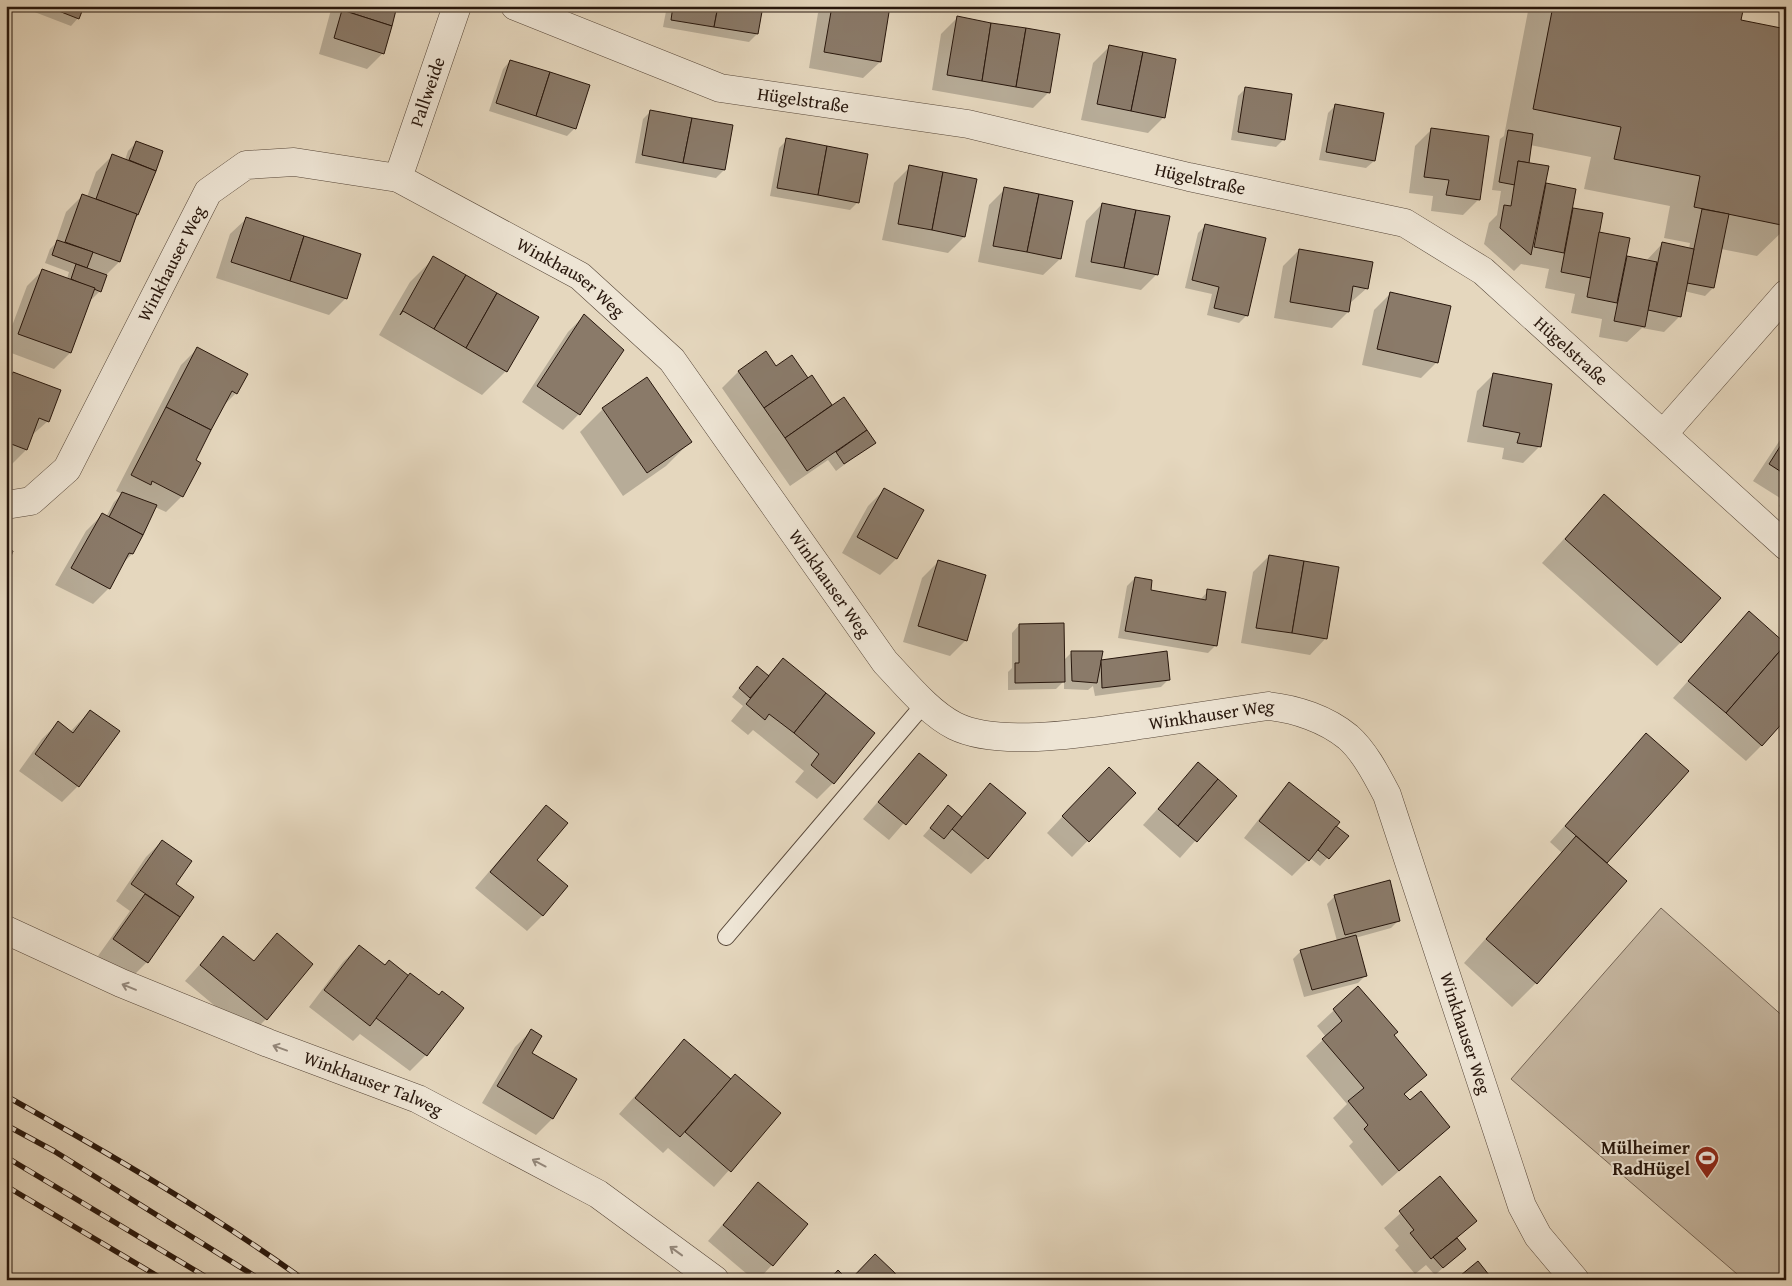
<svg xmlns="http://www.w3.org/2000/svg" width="1792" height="1286" viewBox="0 0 1792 1286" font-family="'Gentium Book Plus',serif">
<rect width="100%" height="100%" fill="#e5d7be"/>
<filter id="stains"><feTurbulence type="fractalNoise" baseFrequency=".004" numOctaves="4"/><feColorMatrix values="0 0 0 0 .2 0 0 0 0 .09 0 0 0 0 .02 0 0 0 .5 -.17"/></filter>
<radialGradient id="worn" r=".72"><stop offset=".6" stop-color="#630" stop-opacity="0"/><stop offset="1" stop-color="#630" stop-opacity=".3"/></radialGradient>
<polygon fill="#c5b6a0" stroke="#766656" points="1661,908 1786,1019 1786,1280 1744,1280 1511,1079"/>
<g fill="#0003" fill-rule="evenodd">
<polygon points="24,6 83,6 78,18 71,26 24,8"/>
<polygon points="332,6 396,6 383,53 367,69 319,54"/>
<polygon points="667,6 761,6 757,34 749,42 663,27"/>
<polygon points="825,6 889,6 880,62 863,78 809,68 818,13"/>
<path d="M1529 6H1743L1740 21 1786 30V228L1757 256 1721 249 1713 288 1705 296 1684 291 1680 316 1664 332 1642 328 1627 342 1599 337 1602 319 1571 313 1575 294 1545 288 1549 269 1521 264 1514 271 1484 244 1489 223 1497 215 1501 191 1492 190 1500 139 1504 136ZM1530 145 1591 157 1584 189 1670 206 1664 238 1690 243 1689 249 1662 244 1646 261 1625 257 1598 233 1601 214 1571 209 1575 190 1544 184 1527 164Z"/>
<polygon points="957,18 1049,92 1033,108 932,90 941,34"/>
<polygon points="1109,47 1164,117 1148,133 1081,120 1093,63"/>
<polygon points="510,61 575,128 567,136 489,111 503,69"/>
<polygon points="1246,88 1284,139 1276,147 1231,140 1238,96"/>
<polygon points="1336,105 1374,161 1366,168 1319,160 1328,113"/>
<polygon points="650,112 724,170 716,178 635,163 643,119"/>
<polygon points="1431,130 1479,199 1463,215 1431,211 1433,196 1409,193 1415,146"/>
<polygon points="787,140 858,202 850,210 770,196 779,148"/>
<polygon points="136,143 154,170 119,262 105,276 100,291 92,299 90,298 70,353 54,369 6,351 6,342 27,286 43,270 67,279 69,272 45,263 50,249 55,244 66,212 82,196 87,197 96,172 112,156 125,160 128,151"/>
<polygon points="910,167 964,237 948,253 882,240 894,183"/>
<polygon points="1005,189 1060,259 1043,275 978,262 989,205"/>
<polygon points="1102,204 1157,274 1141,290 1075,277 1086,221"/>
<polygon points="247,218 360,255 345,299 329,315 216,278 230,234"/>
<polygon points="1206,225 1247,315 1239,323 1207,315 1212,294 1185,288 1198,233"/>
<polygon points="1299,250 1367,288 1349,304 1348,312 1332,328 1274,318 1283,266"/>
<polygon points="434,258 506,371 482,395 379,335 410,282"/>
<polygon points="1390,294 1437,362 1421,378 1362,365 1374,310"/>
<polygon points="584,316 623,350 579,414 563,430 522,402 568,332"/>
<polygon points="197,349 236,393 221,408 194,461 182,496 166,512 155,507 132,554 123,563 109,588 93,604 55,585 86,531 102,515 106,517 114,502 122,494 116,491 181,365"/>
<polygon points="766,353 776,368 807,380 811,377 832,407 844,399 874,442 836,471 828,460 790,486 722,388 738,372"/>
<polygon points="13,374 48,421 31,436 26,450 10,466 6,464 6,381"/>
<polygon points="1493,375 1551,385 1539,447 1523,463 1502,459 1504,448 1467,442 1477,391"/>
<polygon points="603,409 690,442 666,466 623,496 580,432"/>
<polygon points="1786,431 1786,511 1779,506 1783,500 1753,481"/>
<polygon points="884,490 922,511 896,559 880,575 842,553 868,506"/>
<polygon points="1604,495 1681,642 1657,666 1542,563"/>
<polygon points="1269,556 1326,638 1310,655 1241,643 1253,572"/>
<polygon points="938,562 966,640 950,656 903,642 922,578"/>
<polygon points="1135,578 1149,591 1200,600 1208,591 1216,645 1208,653 1118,638 1127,586"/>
<polygon points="1749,612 1762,745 1746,761 1673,698"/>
<polygon points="1019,625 1064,660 1072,652 1099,662 1165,653 1169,679 1161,687 1095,696 1093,686 1088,690 1064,689 1064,681 1056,689 1008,690 1008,672 1012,668 1012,633"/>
<polygon points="783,659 833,783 817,799 795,782 804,771 753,730 748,735 731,721 743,706 732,697 749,675 767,676"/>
<polygon points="90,711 78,786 62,802 19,771 42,739 58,723 70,732"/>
<polygon points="1646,735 1687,771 1606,864 1626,881 1536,983 1512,1007 1464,963 1562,853 1550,842"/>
<polygon points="919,754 945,776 889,840 863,819"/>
<polygon points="1198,764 1235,796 1180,858 1143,825"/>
<polygon points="1093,784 1134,793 1072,857 1047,833"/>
<polygon points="1290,784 1331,831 1347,836 1320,866 1310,858 1292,876 1244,838 1274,800"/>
<polygon points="990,785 987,858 971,874 923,836 949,806 961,817"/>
<polygon points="546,806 536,860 543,915 527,931 475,888"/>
<polygon points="162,841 175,885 192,897 147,962 131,978 98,956 130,911 116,901 146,857"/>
<polygon points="1335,896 1399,920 1391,928 1355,938 1366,975 1358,983 1304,997 1293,959 1301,951 1337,941 1327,904"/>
<polygon points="277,935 266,1019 250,1035 185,981 223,938 253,962"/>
<polygon points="359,946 385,966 462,1008 426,1055 410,1071 360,1034 353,1041 309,1007 343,962"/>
<polygon points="1358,988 1392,1036 1425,1075 1404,1095 1410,1102 1449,1127 1382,1186 1349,1146 1353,1142 1333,1118 1347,1104 1306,1056 1326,1037 1317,1026"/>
<polygon points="531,1031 531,1053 575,1079 552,1119 536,1135 482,1103 515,1047"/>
<polygon points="684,1041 730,1080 779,1114 714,1187 668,1148 663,1153 619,1114"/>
<polygon points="1440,1178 1475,1221 1456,1239 1456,1256 1435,1275 1426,1265 1415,1274 1395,1250 1399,1246 1384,1228"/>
<polygon points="758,1184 806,1224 772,1265 758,1280 754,1280 708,1241"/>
</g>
<g fill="#8a7a69" stroke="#27160c">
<polygon points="46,6 84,6 79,19"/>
<polygon points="343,6 397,6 392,26 342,10"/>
<polygon points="673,6 718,6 714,27 671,20"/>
<polygon points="718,6 763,6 758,34 714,27"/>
<polygon points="832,6 890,6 881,62 824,52"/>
<polygon points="1553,6 1744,6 1741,20 1786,29 1786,226 1694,207 1700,176 1614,159 1621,127 1533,109"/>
<polygon points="342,10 392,26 384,54 334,38"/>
<polygon points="957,16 991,23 982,81 947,75"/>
<polygon points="991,23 1026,28 1016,87 982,81"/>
<polygon points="1026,28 1060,34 1050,93 1016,87"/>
<polygon points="1109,45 1143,52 1131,111 1097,104"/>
<polygon points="1143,52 1176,59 1165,118 1131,111"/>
<polygon points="510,60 550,72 536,116 496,103"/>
<polygon points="550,72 590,85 576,129 536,116"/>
<polygon points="1245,87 1292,94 1285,140 1238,132"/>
<polygon points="1335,104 1384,113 1375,161 1326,152"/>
<polygon points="650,110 692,118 683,163 642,155"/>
<polygon points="692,118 733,125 725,170 683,163"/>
<polygon points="1431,128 1489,136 1480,200 1446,195 1449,180 1424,177"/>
<polygon points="1508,130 1533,134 1529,163 1518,161 1515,185 1499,182"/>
<polygon points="786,138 827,146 818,195 777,188"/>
<polygon points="136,141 163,151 156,171 129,160"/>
<polygon points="827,146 868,154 859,203 818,195"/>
<polygon points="112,154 156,171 138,215 96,199"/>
<polygon points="1518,161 1549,166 1531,255 1500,228 1504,205 1511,206"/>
<polygon points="909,165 943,172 932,230 898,224"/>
<polygon points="943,172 977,179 965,237 932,230"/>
<polygon points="1546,183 1576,189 1564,253 1534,247"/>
<polygon points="1004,187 1039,194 1027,252 993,246"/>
<polygon points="82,194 137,214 120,262 65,242"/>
<polygon points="1039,194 1073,201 1061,259 1027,252"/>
<polygon points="1102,203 1136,210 1124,268 1091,262"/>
<polygon points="1573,208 1603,213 1591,278 1561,272"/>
<polygon points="1702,209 1729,214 1714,288 1687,283"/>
<polygon points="1136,210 1170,216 1158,275 1124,268"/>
<polygon points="246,217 304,236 290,281 231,262"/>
<polygon points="1205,224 1266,238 1248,316 1214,308 1219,287 1192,280"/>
<polygon points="1599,232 1630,238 1617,303 1587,297"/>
<polygon points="304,236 361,254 347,299 290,281"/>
<polygon points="57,240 93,252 87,268 52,255"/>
<polygon points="1662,242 1694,249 1681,317 1648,310"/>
<polygon points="1299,249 1373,262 1368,289 1353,286 1349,312 1290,302"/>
<polygon points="433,256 466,275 434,329 403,311 400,315"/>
<polygon points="1627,256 1657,262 1645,327 1614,321"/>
<polygon points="76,264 107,275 101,292 71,279"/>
<polygon points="42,269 95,288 71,353 18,334"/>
<polygon points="466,275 497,293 466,348 434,329"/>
<polygon points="1390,292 1451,306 1438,363 1377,349"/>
<polygon points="497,293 539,317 507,372 466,348"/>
<polygon points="584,314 624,350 580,415 537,386"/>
<polygon points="197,347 248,374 237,394 232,391 211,430 166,407"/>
<polygon points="766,351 776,366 792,355 808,378 764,408 738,371"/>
<polygon points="13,372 61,390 49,422 39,418 27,450 6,442 6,390"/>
<polygon points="1493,373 1552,384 1541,447 1517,443 1520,433 1483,426"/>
<polygon points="812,375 832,405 785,438 764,408"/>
<polygon points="647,377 692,442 647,473 602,408"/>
<polygon points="844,397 867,430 807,471 785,438"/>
<polygon points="166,407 211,430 196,460 201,463 183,497 152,481 151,485 131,475"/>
<polygon points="867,430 876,443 844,464 836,452"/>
<polygon points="1786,437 1786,475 1769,464"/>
<polygon points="884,488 924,510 897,559 857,537"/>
<polygon points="122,492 157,505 143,535 109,517"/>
<polygon points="1604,494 1721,598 1681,643 1565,539"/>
<polygon points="102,513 143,535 133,554 129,553 110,589 71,568"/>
<polygon points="6,548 13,551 6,570"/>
<polygon points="1269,555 1304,561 1292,633 1256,628"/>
<polygon points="938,560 986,575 967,641 918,626"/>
<polygon points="1304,561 1339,567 1327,639 1292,633"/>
<polygon points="1135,577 1152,580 1151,590 1206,600 1207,589 1226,592 1217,646 1125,631"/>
<polygon points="1749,611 1786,644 1726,713 1688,681"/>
<polygon points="1064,623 1065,682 1015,683 1015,663 1019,663 1019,624"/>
<polygon points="1786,644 1786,719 1762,746 1726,713"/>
<polygon points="1071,651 1103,651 1097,683 1072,681"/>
<polygon points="1167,651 1170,680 1102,688 1101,660"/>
<polygon points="783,658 826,693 794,733 769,714 765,720 746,704"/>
<polygon points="757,666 769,676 750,698 739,688"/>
<polygon points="826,693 875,733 834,784 811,765 819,754 794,733"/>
<polygon points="90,710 120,731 79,787 35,754 58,721 73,733"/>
<polygon points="1646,733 1689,771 1607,863 1565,826"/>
<polygon points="919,753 947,775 906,825 878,802"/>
<polygon points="1198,762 1218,779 1178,826 1158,809"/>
<polygon points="1109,767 1136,793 1089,842 1062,816"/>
<polygon points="1218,779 1237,796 1197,842 1178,826"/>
<polygon points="1289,782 1340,822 1309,861 1259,821"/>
<polygon points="990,783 1026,813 988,859 952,829"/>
<polygon points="546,805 568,823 537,860 568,886 543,916 490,872"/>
<polygon points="948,805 962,817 944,839 930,828"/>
<polygon points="1336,826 1349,836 1329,859 1318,850"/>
<polygon points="1576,836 1627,881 1537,984 1486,939"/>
<polygon points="162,840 192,861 176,884 194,897 180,917 131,884"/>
<polygon points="1390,880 1400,921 1345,935 1334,895"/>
<polygon points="145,894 180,917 148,963 113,939"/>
<polygon points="277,933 313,964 267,1020 200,965 223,936 254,961"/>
<polygon points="1356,935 1367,976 1312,990 1300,950"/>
<polygon points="359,945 385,965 389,960 409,976 370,1026 324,990"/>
<polygon points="410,973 439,995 442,991 464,1008 427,1056 376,1018"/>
<polygon points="1358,986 1398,1032 1394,1035 1427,1075 1404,1094 1410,1100 1421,1091 1450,1127 1399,1171 1364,1129 1368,1125 1348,1101 1364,1088 1322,1039 1342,1021 1333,1009"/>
<polygon points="531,1029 542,1036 532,1053 577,1079 553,1119 497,1086"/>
<polygon points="684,1039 731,1079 680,1137 635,1098"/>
<polygon points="735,1074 781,1113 731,1172 685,1132"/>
<polygon points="1440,1176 1477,1221 1431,1259 1410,1233 1414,1230 1399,1211"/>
<polygon points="758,1182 808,1224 773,1266 723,1225"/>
<polygon points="1457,1238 1466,1249 1443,1268 1433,1257"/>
<polygon points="875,1254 895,1273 888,1280 850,1280"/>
<polygon points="1478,1261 1493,1280 1455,1280"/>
<polygon points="838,1270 848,1280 829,1280"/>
<polygon points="895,1273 902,1280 888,1280"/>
</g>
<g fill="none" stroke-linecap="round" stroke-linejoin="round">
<defs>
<polyline id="lane" points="726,937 925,703"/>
<g id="street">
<path id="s1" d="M515 6 720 88 968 124 1189 177 1405 223 1483 271 1786 546"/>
<path id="s2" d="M398 178 457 6"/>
<polyline points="1664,433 1786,294"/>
<path id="s3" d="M6 505 31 501 67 469 208 192 246 165 294 162 398 178 580 276 672 360 885 662C905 683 929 713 955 726 1002 749 1097 731 1148 724 1188 718 1228 712 1268 706 1296 709 1326 719 1348 737 1365 752 1377 776 1387 795L1522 1206 1538 1236 1575 1280"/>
<path id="s4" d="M6 930 121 983 268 1043 418 1099 598 1194 715 1280"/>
</g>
</defs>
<use href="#lane" stroke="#564638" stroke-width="18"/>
<use href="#street" stroke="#564638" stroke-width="29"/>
<use href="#lane" stroke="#eee5d5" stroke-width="16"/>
<use href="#street" stroke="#eee5d5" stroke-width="28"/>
<defs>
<g id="rail">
<path d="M6 1096C108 1153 210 1212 304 1280"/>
<polyline points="6,1125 54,1151 261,1280"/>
<polyline points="6,1157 211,1280"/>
<polyline points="6,1186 164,1280"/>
</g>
</defs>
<use href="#rail" stroke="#27160c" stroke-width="5.5"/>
<use href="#rail" stroke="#eee5d5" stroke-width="4" stroke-dasharray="11" stroke-linecap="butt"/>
</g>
<defs><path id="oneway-shaft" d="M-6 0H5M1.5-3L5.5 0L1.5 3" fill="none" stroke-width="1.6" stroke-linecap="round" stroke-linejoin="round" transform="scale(1.25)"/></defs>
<g stroke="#94887b">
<use href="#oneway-shaft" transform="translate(129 987) rotate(-158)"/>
<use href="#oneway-shaft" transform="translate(280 1048) rotate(-160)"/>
<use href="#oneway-shaft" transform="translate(539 1163) rotate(-152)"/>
<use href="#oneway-shaft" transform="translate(676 1251) rotate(-144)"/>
</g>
<defs>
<symbol id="stadium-pin" viewBox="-11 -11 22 30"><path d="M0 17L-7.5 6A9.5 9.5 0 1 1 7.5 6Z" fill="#8f2418" stroke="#eee5d5"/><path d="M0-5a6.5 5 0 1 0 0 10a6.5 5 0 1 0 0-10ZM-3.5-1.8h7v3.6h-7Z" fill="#fff"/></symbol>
</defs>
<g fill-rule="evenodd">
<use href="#stadium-pin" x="1693" y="1144" width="28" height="38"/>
</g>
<g text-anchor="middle" stroke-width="4" stroke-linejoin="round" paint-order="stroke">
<g font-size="18" fill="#27160c" stroke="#eee5d5">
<text dy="6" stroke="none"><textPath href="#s2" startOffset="91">Pallweide</textPath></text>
<text dy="6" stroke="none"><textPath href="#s1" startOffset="305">Hügelstraße</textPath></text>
<text dy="6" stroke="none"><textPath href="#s1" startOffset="710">Hügelstraße</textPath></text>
<text dy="6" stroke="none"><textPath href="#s3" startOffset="304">Winkhauser Weg</textPath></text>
<text dy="6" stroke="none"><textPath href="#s3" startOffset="784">Winkhauser Weg</textPath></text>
<text dy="6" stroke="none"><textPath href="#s1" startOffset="1130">Hügelstraße</textPath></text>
<text dy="6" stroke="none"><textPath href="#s3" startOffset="1189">Winkhauser Weg</textPath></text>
<text dy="6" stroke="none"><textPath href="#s3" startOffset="1640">Winkhauser Weg</textPath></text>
<text dy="6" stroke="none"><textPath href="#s3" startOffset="2105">Winkhauser Weg</textPath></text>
<text dy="6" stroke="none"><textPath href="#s4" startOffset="398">Winkhauser Talweg</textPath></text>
</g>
<g font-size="18" font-weight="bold" fill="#27160c" stroke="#eee5d5" text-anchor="end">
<text x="1690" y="1154">Mülheimer<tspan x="1690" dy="21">RadHügel</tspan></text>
</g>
</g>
<rect width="1792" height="1286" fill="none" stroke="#e5d7be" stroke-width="25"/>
<rect x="8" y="8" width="1777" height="1271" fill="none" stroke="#27160c" stroke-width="2.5"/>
<rect x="12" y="12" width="1767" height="1261" fill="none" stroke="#27160c"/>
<rect width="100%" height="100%" filter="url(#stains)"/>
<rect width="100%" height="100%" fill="url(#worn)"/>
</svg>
